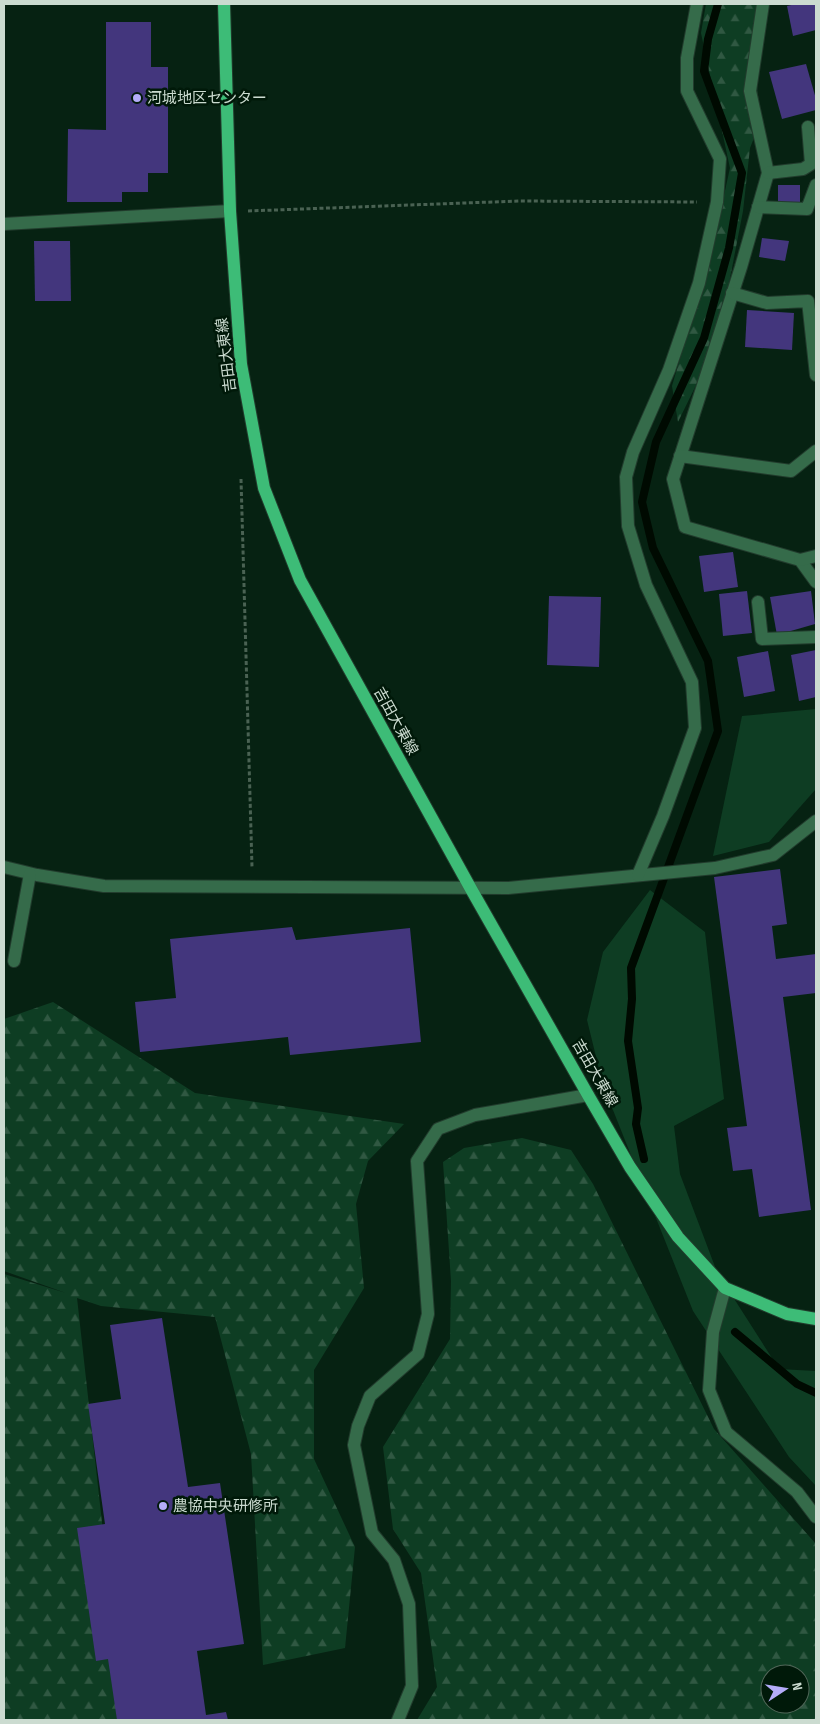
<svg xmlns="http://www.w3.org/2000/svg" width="820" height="1724" viewBox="0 0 820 1724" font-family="'Sofia Sans Condensed','Noto Sans JP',sans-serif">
<defs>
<pattern id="forest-firs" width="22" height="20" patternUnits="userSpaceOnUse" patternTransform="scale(1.25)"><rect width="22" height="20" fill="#0e3d23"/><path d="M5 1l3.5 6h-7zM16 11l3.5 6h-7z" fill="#305842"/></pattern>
</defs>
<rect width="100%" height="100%" fill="#062212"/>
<g fill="#0e3d23">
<polygon points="816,709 816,789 769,842 713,856 742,716"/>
<polygon points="650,890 705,932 724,1099 674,1126 680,1174 717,1272 779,1369 816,1371 816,1486 789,1457 693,1311 603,1085 587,1020 603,952"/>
</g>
<g fill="url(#forest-firs)" fill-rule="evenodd">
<polygon points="706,4 763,4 757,87 761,120 750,148 743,211 718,340 678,422 672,386 712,250 730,168 701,33"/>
<polygon points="53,1002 195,1093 404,1124 368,1161 356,1204 364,1288 314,1370 314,1459 355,1547 345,1648 263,1665 251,1454 215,1317 101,1306 77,1298 124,1720 4,1720 4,1274 66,1293 4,1271 4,1019"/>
<path d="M522 1138 571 1150 593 1184 714 1429 816 1544V1720H417L437 1687 421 1573 393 1529 383 1447 450 1339 451 1281 443 1162 464 1148ZM770 1674H800V1704H770Z"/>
</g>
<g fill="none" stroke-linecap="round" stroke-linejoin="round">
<g stroke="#000a01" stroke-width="8">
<polyline points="644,1159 636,1124 638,1108 628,1041 632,999 631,968 718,731 708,661 653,548 642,502 656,442 704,338 729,248 742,173 704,71 708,39 718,4"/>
<polyline points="735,1332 797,1384 816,1393"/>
</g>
</g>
<g fill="#43367d">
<polygon points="796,4 815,4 816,30 793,36 787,6"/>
<polygon points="106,22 151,22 151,67 168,67 168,173 148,173 148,192 122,192 122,202 67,202 68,129 106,130"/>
<polygon points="806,64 816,99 816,110 782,119 769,72"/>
<rect x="778" y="185" width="22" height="17"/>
<polygon points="762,238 789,241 785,261 759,257"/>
<polygon points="34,241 70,241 71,301 35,301"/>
<polygon points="747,310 794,313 792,350 745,347"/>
<polygon points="733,552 738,587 704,592 699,556"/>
<polygon points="747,591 752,633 723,636 719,594"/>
<polygon points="811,591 815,624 777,635 770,597"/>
<polygon points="549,596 601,597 599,667 547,665"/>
<polygon points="816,650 816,697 799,701 791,655"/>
<polygon points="768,651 775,691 744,697 737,657"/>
<polygon points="780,869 787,924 772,926 776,959 816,954 816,993 783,997 811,1210 759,1217 752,1169 733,1171 727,1128 747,1126 714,877"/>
<polygon points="292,927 296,940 410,928 421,1042 290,1055 288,1037 140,1052 135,1002 176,998 170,939"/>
<polygon points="162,1318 188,1487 220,1483 244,1644 197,1651 206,1715 226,1712 228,1720 117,1720 108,1659 96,1661 77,1528 105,1524 88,1404 121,1399 110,1325"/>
</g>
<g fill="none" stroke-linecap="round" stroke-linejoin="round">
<defs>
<g id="minor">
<polyline points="763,4 750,91 768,173 741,267 673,479 685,527 800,560 816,582"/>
<polyline points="768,173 803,169 811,164 808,127"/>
<polyline points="758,207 807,209 816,185"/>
<polyline points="4,224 230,211"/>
<polyline points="732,293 767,303 808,301 816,375"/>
<polyline points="680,456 791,471 816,451"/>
<polyline points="800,560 816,556"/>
<polyline points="758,602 762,639 816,637"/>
<polyline points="4,867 37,875 104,886 508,888 715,868 773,855 816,821"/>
<polyline points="638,875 663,816 695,728 692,682 646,585 628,526 626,477 633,452 669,370 699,283 717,202 720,159 687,91 687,58 697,4"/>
<polyline points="14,961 30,874"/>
<polyline points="725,1288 713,1332 709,1390 726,1432 797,1492 816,1517"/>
<polyline points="398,1720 412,1686 409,1604 394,1560 372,1533 354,1445 358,1426 370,1396 418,1354 428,1314 417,1161 438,1129 475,1115 588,1095"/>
</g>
<polyline id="major" points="224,4 230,211 241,364 264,488 300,580 471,889 588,1095 630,1167 678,1237 725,1288 787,1314 816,1319"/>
</defs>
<use href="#minor" stroke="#223c2d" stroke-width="14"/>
<use href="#major" stroke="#223c2d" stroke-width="14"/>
<g stroke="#4a6253" stroke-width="3" stroke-dasharray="4 2.5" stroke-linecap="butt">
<polyline points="248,211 519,201 697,202"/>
<polyline points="241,479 252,867"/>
</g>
<use href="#minor" stroke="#356b4a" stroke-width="12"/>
<use href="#major" stroke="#3dbc77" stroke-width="12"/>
</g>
<g fill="#b4acf9" stroke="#001909" stroke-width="2">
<circle cx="137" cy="98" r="5"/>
<circle cx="163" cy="1506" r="5"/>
</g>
<g text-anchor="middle" stroke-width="5" stroke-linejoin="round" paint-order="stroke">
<g font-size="15" fill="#cbdbd0" stroke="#001909" text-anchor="start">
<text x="147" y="103">河城地区センター</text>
<text x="173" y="1511">農協中央研修所</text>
</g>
<g font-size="15" fill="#cbdbd0" stroke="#001909">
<text transform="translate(226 355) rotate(-97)" y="5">吉田大東線</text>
<text transform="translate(396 721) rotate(61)" y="5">吉田大東線</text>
<text transform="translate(595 1073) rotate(60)" y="5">吉田大東線</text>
</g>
</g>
<rect width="820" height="1724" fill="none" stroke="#cbdbd0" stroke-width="10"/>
<g transform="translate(785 1689) rotate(78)"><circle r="24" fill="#001909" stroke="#516759"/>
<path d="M0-4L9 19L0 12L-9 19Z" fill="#b4acf9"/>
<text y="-8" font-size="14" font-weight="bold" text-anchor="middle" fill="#cbdbd0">N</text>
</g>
</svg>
